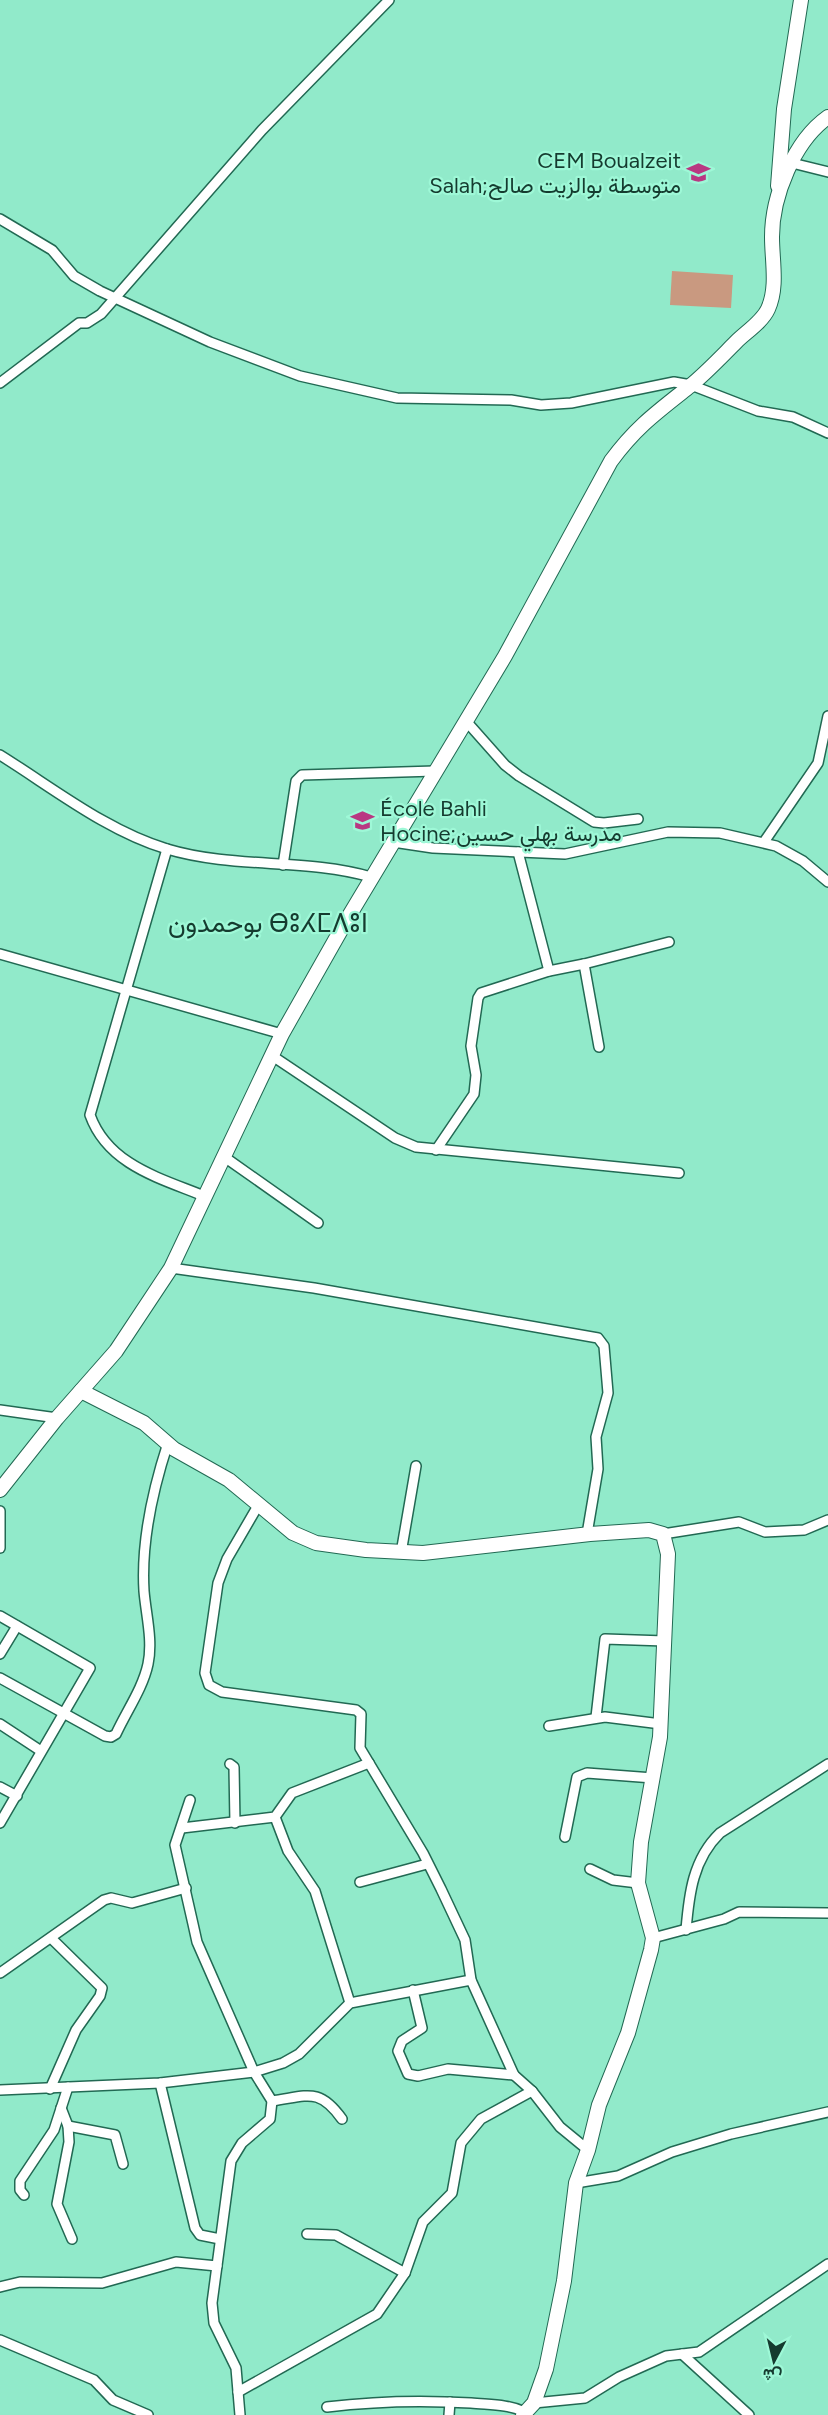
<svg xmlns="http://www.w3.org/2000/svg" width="828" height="2415" viewBox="0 0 828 2415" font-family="Figtree,Vazirmatn,'Noto Sans Tifinagh',sans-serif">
<rect width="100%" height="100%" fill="#91eaca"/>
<polygon fill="#c99980" points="672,271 733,275 731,308 670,305"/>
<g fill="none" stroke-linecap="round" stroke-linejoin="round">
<defs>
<g id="street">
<polyline points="792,163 828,172"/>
<polyline points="0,219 52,250 74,276 100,291 210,342 300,376 397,398 511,400 541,405 571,403 674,382 691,385 758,411 793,417 828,433"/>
<polyline points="0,383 79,323 87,323 101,314 262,130 389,0"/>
<polyline points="466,721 505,765 519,776 594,822 604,823 638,819"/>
<path d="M0 755C53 788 107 831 167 849 234 869 305 858 371 877"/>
<polyline points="393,842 433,848 565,854 668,832 720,833 776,846 803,861 828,882"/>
<polyline points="764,842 818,763 828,716"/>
<path d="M167 849 90 1115C108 1165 160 1178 204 1196"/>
<polyline points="518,852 549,971"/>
<polyline points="283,865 296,781 302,775 435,771"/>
<polyline points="0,954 282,1034"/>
<polyline points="584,964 599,1047"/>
<polyline points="271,1055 395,1138 416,1147 679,1173"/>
<polyline points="436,1150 474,1094 476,1075 471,1046 478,998 481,993 549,971 584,964 669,942"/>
<polyline points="223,1156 318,1223"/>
<polyline points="171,1268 314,1288 598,1338 604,1346 608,1393 596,1437 598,1469 587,1534"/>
<polyline points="0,1410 57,1418"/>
<polyline points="259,1504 227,1559 218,1583 205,1673 209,1685 222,1692 356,1710 361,1714 360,1748 423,1853 441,1889 465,1940 471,1980 514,2075 532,2091 560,2127 588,2150"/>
<polyline points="0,1511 0,1548"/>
<polyline points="663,1534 739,1522 765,1532 804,1530 828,1520"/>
<polyline points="401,1553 416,1466"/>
<polyline points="0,1616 90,1668 0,1823"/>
<polyline points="0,1654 17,1626"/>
<path d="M0 1678 105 1736 111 1737 116 1734C126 1712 143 1688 148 1664 153 1640 146 1615 144 1591 141 1542 153 1489 168 1443"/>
<polyline points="596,1717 605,1639 665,1641"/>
<polyline points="0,1724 41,1751"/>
<polyline points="549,1726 605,1717 661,1724"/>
<polyline points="230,1764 234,1767 235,1823"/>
<polyline points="0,1787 17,1796"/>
<polyline points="190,1800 175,1845 193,1924 197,1942 254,2072 272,2101 270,2119 242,2143 231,2161 212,2303 214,2323 236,2368 240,2415"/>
<polyline points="275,1817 288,1851 315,1891 350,2003"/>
<polyline points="182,1828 275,1817 292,1793 369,1763"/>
<polyline points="565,1837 577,1777 587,1773 653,1778"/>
<polyline points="590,1869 613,1880 638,1883"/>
<polyline points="360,1882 427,1864"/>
<path d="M686 1930C689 1894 693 1859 720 1833L828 1764"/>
<polyline points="653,1938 724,1919 739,1912 828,1913"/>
<polyline points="0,1973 104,1900 111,1898 132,1903 186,1888"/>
<polyline points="413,1990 422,2028 402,2041 398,2051 408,2074 418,2076 448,2069 514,2075"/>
<polyline points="160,2083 195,2228 200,2235 220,2239"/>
<polyline points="50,2089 76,2030 100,1996 102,1988 52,1939"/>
<polyline points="0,2090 160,2083 254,2072 283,2063 299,2054 350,2003 471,1980"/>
<path d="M272 2101C308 2096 319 2087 342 2119"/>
<polyline points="61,2108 68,2126 69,2142 57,2204 72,2239"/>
<polyline points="68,2126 115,2135 123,2164"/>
<polyline points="576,2183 618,2176 672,2152 731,2134 828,2112"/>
<polyline points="24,2195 20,2190 20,2181 54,2130 68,2087"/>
<polyline points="307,2234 336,2235 405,2273"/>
<polyline points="0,2287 20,2282 102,2283 176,2262 217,2266"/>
<polyline points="0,2340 94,2380 113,2400 148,2415"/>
<polyline points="682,2354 749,2415"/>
<polyline points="238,2392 377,2314 405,2273 423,2222 452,2193 461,2143 481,2119 532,2091"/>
<polyline points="534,2403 585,2398 619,2377 666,2356 699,2352 828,2264"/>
<path d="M327 2407C376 2401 422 2400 471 2403 490 2405 507 2404 525 2412"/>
<polyline points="449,2415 450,2402"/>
</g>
<g id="secondary">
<polyline points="778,186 784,109 801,0"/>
<polyline points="81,1391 144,1423 174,1449 229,1480 293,1533 316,1543 366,1550 423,1553 590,1534 649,1530 663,1534 668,1554 660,1737 641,1842 638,1883 653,1938 651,1950 628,2033 599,2105 588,2150 576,2183 564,2281 546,2369 534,2403 523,2415"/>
<path d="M0 1490 57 1418 116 1351 171 1268 282 1034 346 921 505 656 611 461C636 427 657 412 690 386 706 373 721 357 736 342 746 332 762 322 768 309 778 287 772 261 772 237 772 196 794 141 828 117"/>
</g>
</defs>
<use href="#street" stroke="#226953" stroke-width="12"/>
<use href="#secondary" stroke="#226953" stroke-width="16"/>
<use href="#street" stroke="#fff" stroke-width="9"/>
<use href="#secondary" stroke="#fff" stroke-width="14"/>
</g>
<defs>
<symbol id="school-bare" viewBox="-9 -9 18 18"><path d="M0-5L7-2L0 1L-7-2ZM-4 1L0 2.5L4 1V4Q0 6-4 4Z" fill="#b93882" stroke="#9ef8d7" stroke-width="2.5" paint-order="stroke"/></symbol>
</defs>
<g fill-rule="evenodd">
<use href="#school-bare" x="682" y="156" width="33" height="33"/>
<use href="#school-bare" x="346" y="804" width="33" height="33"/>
</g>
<g text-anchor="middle" stroke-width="4.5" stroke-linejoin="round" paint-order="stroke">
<g font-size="22" fill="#153b2f" stroke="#9ef8d7" text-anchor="end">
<text x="681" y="168">CEM Boualzeit<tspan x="681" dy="25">Salah;متوسطة بوالزيت صالح</tspan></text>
<text x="380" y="816" text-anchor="start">École Bahli<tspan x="380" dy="25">Hocine;مدرسة بهلي حسين</tspan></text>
</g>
<g font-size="26" fill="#153b2f" stroke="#9ef8d7">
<text x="268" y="932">بوحمدون ⴱⵓⵃⵎⴷⵓⵏ</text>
</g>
</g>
<g transform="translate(774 2361) rotate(187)" stroke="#9ef8d7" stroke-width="4.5" paint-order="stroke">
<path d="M0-4.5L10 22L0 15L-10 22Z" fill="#153b2f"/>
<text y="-9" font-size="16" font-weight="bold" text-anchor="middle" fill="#153b2f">ش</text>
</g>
</svg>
